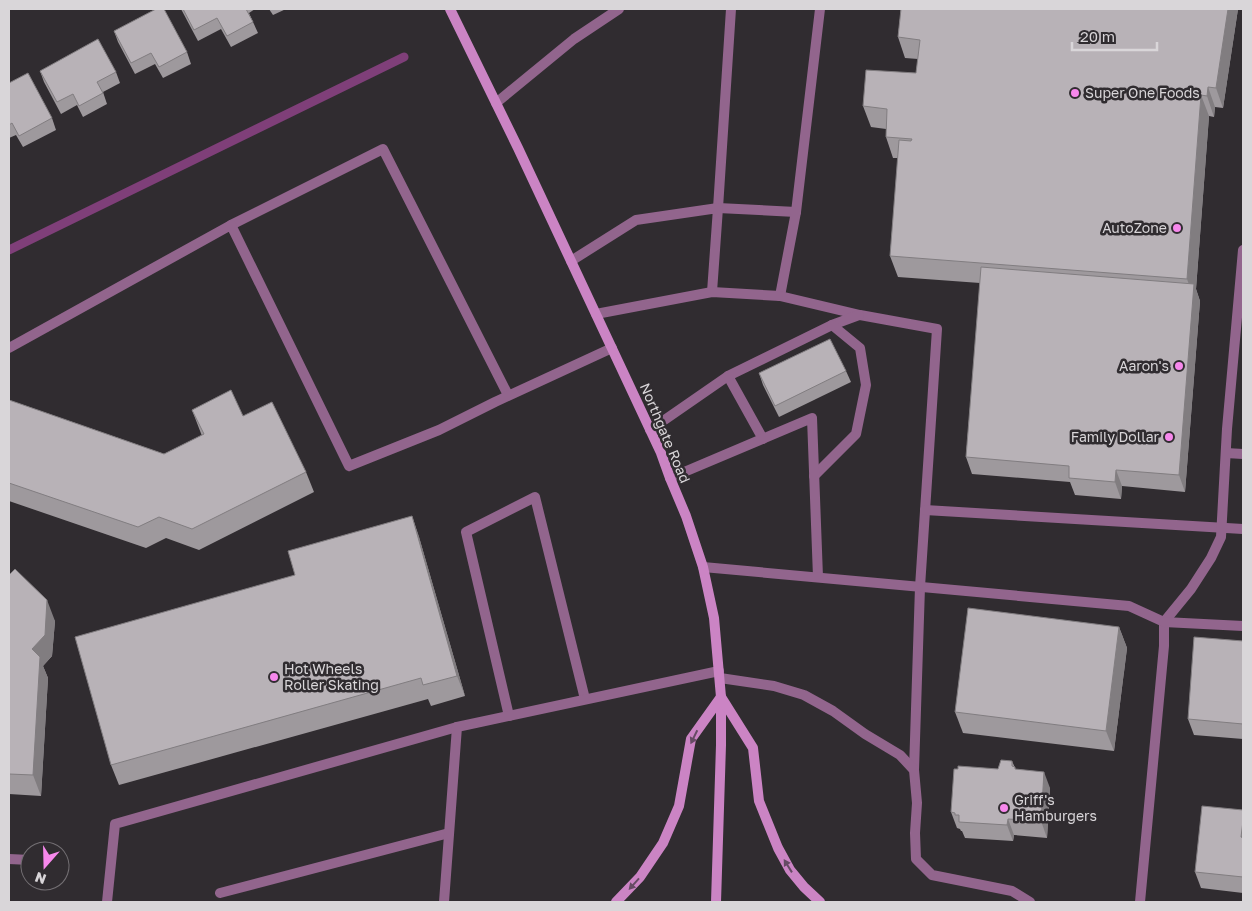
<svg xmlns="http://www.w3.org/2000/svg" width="1252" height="911" viewBox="0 0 1252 911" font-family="'Golos Text',sans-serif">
<rect width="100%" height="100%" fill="#302c30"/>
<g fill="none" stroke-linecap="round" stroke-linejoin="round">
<polyline stroke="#7f3f79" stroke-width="9" points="9,250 404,57"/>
<g stroke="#92658d" stroke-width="10">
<polyline points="731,9 718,208 796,212"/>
<polyline points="496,103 574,39 619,9"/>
<polyline points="231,225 383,149 508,395"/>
<polyline points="571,261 636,220 718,208 712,292"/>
<polyline points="780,296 796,212 820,9"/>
<polyline points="596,314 712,292 780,296 860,315 937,329 920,587 914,770"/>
<polyline points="9,348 231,225 349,466 439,430 495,402 612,348"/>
<polyline points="728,376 763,439"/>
<polyline points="650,430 728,376 832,325 859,315"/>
<polyline points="1226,453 1243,454"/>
<polyline points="814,476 856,434 866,385 860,348 832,325"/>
<polyline points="670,478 812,418 818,577"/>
<polyline points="925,510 1243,529"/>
<polyline points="703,567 1129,606 1164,622 1164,646 1140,902"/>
<polyline points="1164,622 1191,589 1211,558 1221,537 1227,429 1243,250"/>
<polyline points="1164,622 1243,626"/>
<polyline points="720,678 774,686 804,695 833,711 865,734 900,755 914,770 917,803 915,833 916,859 932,875 1012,891 1030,902"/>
<polyline points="509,716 466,532 535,497 585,699"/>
<polyline points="9,859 30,860"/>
<polyline points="220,893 449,833"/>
<polyline points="107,902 115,824 457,727"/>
<polyline points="444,902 457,727 719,671"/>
</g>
<g stroke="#cb84c4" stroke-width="10">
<polyline points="450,9 518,148 661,453 670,478 686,516 703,567 714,618 721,697 721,745 716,902"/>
<polyline points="616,902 640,877 663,843 679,806 691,739 721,697 753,748 759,801 778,848 790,870 804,887 820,902"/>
</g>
</g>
<g fill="#9e999d">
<polygon points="181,9 255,9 249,13 253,22 258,33 231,47 221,29 198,41"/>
<polygon points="269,9 286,9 273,15"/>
<polygon points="901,9 1238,9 1223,108 1215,107 1214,117 1209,116 1196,289 1200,301 1185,492 1122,486 1121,499 1075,495 1070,482 972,474 966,457 980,283 898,277 890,256 898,158 893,158 886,137 886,129 871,127 863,106 916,73 918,59 905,58 898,37"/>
<polygon points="114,31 187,52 191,64 163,78 155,64 135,74 118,42"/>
<polygon points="40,71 116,72 120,83 103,92 107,104 83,117 77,105 61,114 44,82"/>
<polygon points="9,83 52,118 56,130 23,147 16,135 9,138"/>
<polygon points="846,371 851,382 779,417 763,385 759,373"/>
<polygon points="9,400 164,454 202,436 192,410 243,416 306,472 314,492 199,550 166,538 146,548 9,501"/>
<polygon points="412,516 419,537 465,696 431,706 428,699 119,785 111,765 295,575"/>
<polygon points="9,575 55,621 52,656 43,666 48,678 41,796 9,794"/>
<polygon points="1119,627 1127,648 1114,751 963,733 955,712"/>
<polygon points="1243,641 1243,739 1194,735 1188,719"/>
<polygon points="1012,761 1016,770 1050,788 1047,838 1014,835 1013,841 965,838 962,831 961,831 960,829 957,828 951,812 958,769 998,769"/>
<polygon points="1243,821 1243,893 1201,888 1195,872"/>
</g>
<g fill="#817d80">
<polygon points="1228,9 1238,9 1223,108 1216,88"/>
<polygon points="1208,87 1215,107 1214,117 1207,96"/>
<polygon points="1201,95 1209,116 1196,289 1200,301 1185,492 1179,475 1193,296 1187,279"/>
<polygon points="1116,470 1122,486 1121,499 1115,482"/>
<polygon points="412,516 419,537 465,696 457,676"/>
<polygon points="47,600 55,621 52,656 43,666 48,678 41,796 33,775 32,649"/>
<polygon points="1119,627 1127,648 1114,751 1106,731"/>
<polygon points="1044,772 1050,788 1047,838 1041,821"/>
<polygon points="1008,819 1014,835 1013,841 1007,825"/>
<polygon points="1243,821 1243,842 1241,837"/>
</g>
<g fill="#b8b2b7" stroke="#817d80">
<polygon points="156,9 164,9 187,52 159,67 151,53 131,63 114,31"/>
<polygon points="183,9 246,9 253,22 227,36 217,18 194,30"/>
<polygon points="901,9 1228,9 1216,88 1208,87 1207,96 1201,95 1187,279 890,256 899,140 911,141 912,139 886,137 887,109 863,106 866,70 916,73 920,40 898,37"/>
<polygon points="98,39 116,72 97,82 103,93 79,106 73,94 57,102 40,71"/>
<polygon points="28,73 52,118 19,136 12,123 9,125 9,83"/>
<polygon points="981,267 1194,284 1179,475 1116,470 1115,482 1069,478 1069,466 966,457"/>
<polygon points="830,339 846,371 775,406 759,373"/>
<polygon points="231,390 243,416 272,402 306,472 192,529 159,517 138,527 9,483 9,400 164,454 204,434 192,410"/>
<polygon points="412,516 457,676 423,685 421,678 111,765 75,637 295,575 288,551"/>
<polygon points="15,569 47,600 45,635 32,649 40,657 33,775 9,774 9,575"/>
<polygon points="968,608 1119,627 1106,731 955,712"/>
<polygon points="1194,637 1243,641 1243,724 1188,719"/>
<polygon points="1001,760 1012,761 1012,766 1015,767 1015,769 1044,772 1041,821 1008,819 1007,825 959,822 959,815 955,815 955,813 951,812 954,769 958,769 958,766 998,769"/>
<polygon points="1202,806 1243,810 1243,821 1241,837 1243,838 1243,877 1195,872"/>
</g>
<defs><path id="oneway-solid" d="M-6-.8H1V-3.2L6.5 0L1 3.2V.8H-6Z" transform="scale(1.25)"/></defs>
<g fill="#664b64">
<use href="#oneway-solid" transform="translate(694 737) rotate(116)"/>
<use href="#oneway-solid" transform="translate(788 866) rotate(-122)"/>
<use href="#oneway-solid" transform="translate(634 884) rotate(132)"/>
</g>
<g fill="#f788ec" stroke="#302c30" stroke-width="2">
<circle cx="1075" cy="93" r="5"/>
<circle cx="1177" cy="228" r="5"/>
<circle cx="1179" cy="366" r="5"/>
<circle cx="1169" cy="437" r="5"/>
<circle cx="274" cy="677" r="5"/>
<circle cx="1004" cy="808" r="5"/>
</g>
<g text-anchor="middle" stroke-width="5" stroke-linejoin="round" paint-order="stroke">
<g font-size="14" fill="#d9d6d9" stroke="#302c30" text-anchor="start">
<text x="1085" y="98">Super One Foods</text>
<text x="1167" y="233" text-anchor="end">AutoZone</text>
<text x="1169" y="371" text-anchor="end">Aaron's</text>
<text x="1159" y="442" text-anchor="end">Family Dollar</text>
<text x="284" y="674">Hot Wheels<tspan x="284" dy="16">Roller Skating</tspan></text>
<text x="1014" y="805">Griff's<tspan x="1014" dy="16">Hamburgers</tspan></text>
</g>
<g font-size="14" fill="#d9d6d9" stroke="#302c30">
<text transform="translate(665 433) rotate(67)" y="5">Northgate Road</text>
</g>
</g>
<rect width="1252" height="911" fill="none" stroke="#d9d6d9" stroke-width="20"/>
<g transform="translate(45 866) rotate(200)"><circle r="24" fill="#302c30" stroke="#747074"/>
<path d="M0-4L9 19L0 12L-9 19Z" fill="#f788ec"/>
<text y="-8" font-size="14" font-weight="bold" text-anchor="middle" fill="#d9d6d9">N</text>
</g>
<path d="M1072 42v8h85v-8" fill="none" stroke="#d9d6d9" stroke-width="2.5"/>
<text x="1080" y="42" font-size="15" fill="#d9d6d9" stroke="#302c30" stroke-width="4" paint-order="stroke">20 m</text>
</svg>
